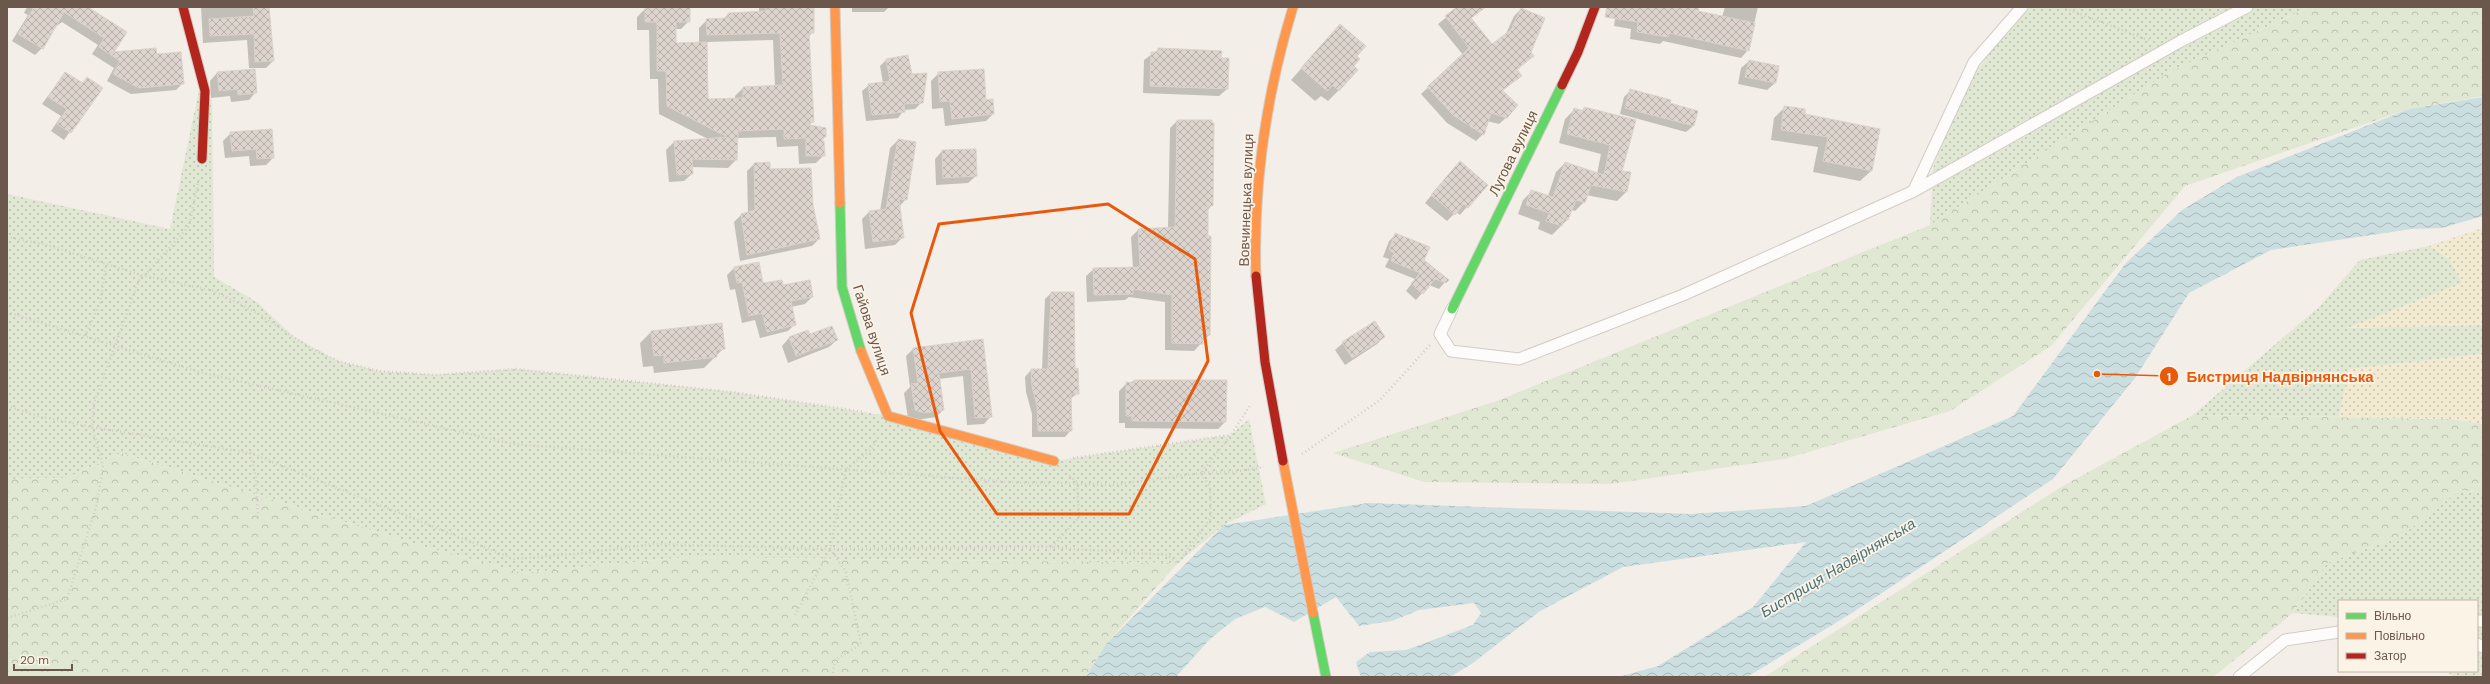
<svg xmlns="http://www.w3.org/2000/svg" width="2490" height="684" viewBox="0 0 2490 684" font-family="'DM Sans',sans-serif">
  <defs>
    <pattern id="grass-dots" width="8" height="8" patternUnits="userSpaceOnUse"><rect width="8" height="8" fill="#e0e8d3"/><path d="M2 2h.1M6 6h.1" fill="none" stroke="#babfad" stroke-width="1.8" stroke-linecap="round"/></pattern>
    <pattern id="forest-crowns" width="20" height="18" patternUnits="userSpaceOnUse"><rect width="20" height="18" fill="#e0e8d3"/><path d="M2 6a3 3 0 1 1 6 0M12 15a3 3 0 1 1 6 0" fill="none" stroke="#babfad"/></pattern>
    <pattern id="sand-dots" width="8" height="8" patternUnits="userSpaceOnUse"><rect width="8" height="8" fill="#f3ead2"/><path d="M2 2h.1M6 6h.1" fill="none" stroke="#c9c0ad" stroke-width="1.8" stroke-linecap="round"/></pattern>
    <pattern id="water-waves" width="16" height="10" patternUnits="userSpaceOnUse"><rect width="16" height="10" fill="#cbdfe1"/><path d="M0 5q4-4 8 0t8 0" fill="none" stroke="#a9b8b9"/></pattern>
    <pattern id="building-cross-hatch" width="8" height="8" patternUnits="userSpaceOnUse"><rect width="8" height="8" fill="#dcd4cd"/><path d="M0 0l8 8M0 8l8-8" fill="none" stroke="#b6afa9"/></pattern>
  </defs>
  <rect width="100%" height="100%" fill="#f3eee7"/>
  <!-- grass -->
  <path fill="url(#grass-dots)" d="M2025 7H2309L2171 71 1930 225 1933 168 1966 85Z
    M199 90 212 100 214 277 257 302 294 337 338 361 379 371 435 375 516 369 732 392 888 416 1054 461 1231 435 1249 419 1266 504 1224 525 1178 563 688 557 523 573 429 548 121 453 66 478 7 479V194L170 229Z
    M2429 246 2447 253 2462 283 2348 328 2483 325V354L2349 369 2339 417 2193 415 2319 307 2360 260Z
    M2460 490 2483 493V677H2456L2444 671H2477V601H2339V617L2293 613 2327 563 2401 536Z"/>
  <!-- forest -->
  <path fill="url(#forest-crowns)" d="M2309 7H2483V96L2409 109 2185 186 2051 346 1950 411 1784 459 1610 484 1424 482 1333 453 1497 401 1930 225 2171 71Z
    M2193 415 2452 419 2483 424V493L2460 490 2401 536 2327 563 2293 613 2213 677H1764L2061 487Z
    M121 453 429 548 523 573 688 557 1178 563 1106 644 1086 677H7V479L66 478Z"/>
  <!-- sand -->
  <path fill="url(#sand-dots)" d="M2483 228V325L2347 328 2462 283 2450 260 2429 246Z
    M2483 354V424L2452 419 2339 417 2349 369Z"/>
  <!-- water -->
  <path fill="url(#water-waves)" d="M2483 97V216L2442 228 2412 229 2271 250 2189 293 2135 378 2053 479 1852 613 1747 677H1618L1658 666 1753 607 1806 542 1623 567 1540 611 1473 663 1450 677H1361L1356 662 1370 652 1406 650 1473 625 1481 613 1474 603 1419 610 1392 621 1359 626 1336 597 1294 622 1265 607 1235 619 1209 640 1176 677H1086L1106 644 1224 525 1368 503 1691 514 1806 506 2013 416 2125 264 2182 210 2237 177 2409 109Z"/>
  <!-- shadow -->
  <path fill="#0003" fill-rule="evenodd" d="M27 7H87L125 32 112 53 156 55 183 83 176 90 131 94 107 81 114 68 92 54 98 45 62 22 54 28 42 48 35 55 12 41 28 15 24 13Z
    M201 7H268L273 61 266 68H249L247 40 203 43Z
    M759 7H813V32L808 37 813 121 808 126 825 137 820 142 824 155 816 163 799 164 798 146 777 147 776 137 737 138 736 160 728 168 691 167 692 174 684 181 669 182 666 150 674 142 708 139 659 114 658 79H650L649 30H637V17L645 9 689 21 681 29H675V44H699V28L707 20H723L728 14 759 13ZM773 40 775 87 743 88 735 96V99L707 100 706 42Z
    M852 7H889L884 12H852Z
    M1459 7H1468L1471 18 1492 46 1505 36 1514 16 1521 9 1530 52 1533 56 1517 70 1521 76 1501 92 1507 117 1499 124 1487 121 1483 134 1476 141 1447 123 1421 94 1463 55 1438 24Z
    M1617 7H1698L1696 11 1722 17 1725 7H1758L1748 50 1741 58 1663 41 1660 44 1630 39 1631 29 1614 26Z
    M1340 25 1356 56 1339 90 1328 101 1321 96 1315 101 1291 80Z
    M1159 49 1220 59 1227 89 1219 96 1143 93 1144 60Z
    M886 60 911 76 922 102 915 109 904 110 898 118 866 121 862 91 869 85 883 83 880 66Z
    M1749 61 1778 67 1775 83 1767 90 1738 84 1741 68Z
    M65 73 82 84 87 79 101 88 64 140 51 131 61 116 42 104Z
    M217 73 256 92 249 100 231 102 230 96 211 98 210 81Z
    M939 73 985 101 993 114 986 121 945 126 943 108 932 109 931 81Z
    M1631 90 1697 112 1693 126 1686 132 1620 114 1624 97Z
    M1785 107 1803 115 1879 130 1871 171 1860 181 1813 172 1818 147 1771 140 1774 118Z
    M1585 108 1635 121 1621 172 1626 192 1617 201 1586 195 1584 202 1575 211 1571 210 1568 219 1552 235 1538 229 1540 222 1518 214 1523 200 1532 191 1548 196 1556 172 1565 163 1597 174 1601 154 1559 143 1565 119 1574 110 1581 111Z
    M1177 121 1212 205 1207 211 1209 335 1194 351 1165 350V302L1129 297 1125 300 1087 302 1086 276 1094 269 1133 268 1131 237 1138 230 1168 228 1170 128Z
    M231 133 273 158 266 165 250 166 249 156 225 158 223 141Z
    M898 140 906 199 899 207 903 237 895 245 865 249 862 219 869 212 880 211 890 148Z
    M942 151 976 176 968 183 936 185 935 159Z
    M754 164 769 170 812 205 819 239 812 246 740 261 734 222 741 215 748 213 747 171Z
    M1453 169 1486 185 1460 215 1456 212 1447 221 1425 203Z
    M1395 235 1447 280 1439 289 1429 285 1416 300 1406 291 1415 279 1385 267 1389 259 1383 257 1389 241Z
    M734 268 763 284 783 287 812 297 805 304 791 307 795 324 788 331 760 338 755 320 742 323 735 289 730 290 727 275Z
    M1051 293 1074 370 1078 393 1070 399 1071 430 1065 437H1032V414L1026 392 1025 377 1031 370H1042L1045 299Z
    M808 331 809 335 837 340 829 347 788 363 782 346 789 338Z
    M651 332 724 348 704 368 654 373 653 366 643 367 640 343Z
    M1384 337 1377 344 1345 365 1335 350 1343 343Z
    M982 340 991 416 984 424 967 425 963 376 939 379 943 410 936 417 916 420 908 418 904 393 910 387 906 356 913 349Z
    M1134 381 1225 422 1218 429 1125 428V423H1119V391L1127 383Z"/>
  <!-- building -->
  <path fill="url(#building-cross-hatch)" stroke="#dbd2ca" d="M34 7H88L127 32 114 52 156 48 157 54 181 52 184 84 139 88 113 74 120 61 99 47 104 38 64 12 43 49 18 34Z
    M253 7H269L274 61 255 62 254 34 210 36 209 19 254 16Z
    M690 7V22H676V43L707 42 708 99 743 98V87L783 85 780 33 707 35 706 19 728 18V13L766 11V7H814V33H809L814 122 805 124 826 128V137H822V141H824L825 156H806V138L784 139V129L738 131 737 160 692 159 693 174 677 175 674 141 727 137 667 106 666 71H657V22H645V8Z
    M1457 7H1486L1471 18 1492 44 1511 30 1521 8 1545 18 1531 52 1534 56 1517 69 1522 76 1502 90 1518 105 1507 118 1491 113 1484 135 1454 116 1427 87 1469 48 1445 16Z
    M1607 7H1699L1698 11 1755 23 1749 51 1669 33 1668 37 1637 32 1638 22 1605 17Z
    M1340 24 1366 46 1357 56 1360 59 1354 66 1358 70 1339 91 1333 85 1327 91 1301 68Z
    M1158 48 1222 51 1221 58H1229L1228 89 1150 86 1151 52H1158Z
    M908 55 912 74 927 73 923 103 904 104 905 112 872 115 868 84 890 81 886 59Z
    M1749 60 1779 66 1776 83 1745 77Z
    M255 69 257 93 238 95 237 89 219 91 217 72Z
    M984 69 986 100 993 99 994 114 952 119 950 101 940 102 938 72Z
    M65 72 83 83 87 77 103 88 71 133 57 124 67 109 48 97Z
    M1630 89 1671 100 1670 103 1698 111 1694 126 1625 108Z
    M1784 106 1805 109V114L1880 129 1872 171 1823 161 1828 137 1781 130Z
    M1584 107 1636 120 1622 171 1631 172 1627 192 1591 185 1585 203 1576 200 1568 220 1564 218 1562 226 1546 221 1549 213 1526 205 1531 190 1553 197 1565 162 1604 175 1610 145 1567 134 1574 108 1584 111Z
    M1177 120H1212V123H1214L1213 206H1208V236H1211L1210 335H1203V344L1172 343V295L1133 289V294L1094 295 1093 268 1140 267 1138 229 1175 227Z
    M272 129 274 158 257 159 256 149 232 151 230 132Z
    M898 139 916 142 907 200 899 199 904 238 873 242 869 211 886 209Z
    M976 149 977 176 943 178 942 150Z
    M1460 161 1488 185 1468 208 1464 204 1455 215 1431 195Z
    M770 162V169L811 168 813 205 820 239 747 255 741 214 755 210 754 163Z
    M1395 233 1430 247 1424 260 1449 280 1446 283 1435 279 1423 294 1411 284 1420 273 1391 261 1394 253 1389 250Z
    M759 262 763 283 782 280 783 285 810 280 813 297 791 301 796 325 767 332 762 313 749 316 742 282 737 283 734 267Z
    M1051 292H1074L1075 369 1078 368 1079 394H1071L1072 431H1038L1037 407 1032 386 1031 369H1048Z
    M1375 321 1385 337 1352 358 1342 342Z
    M722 323 725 349 716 350 717 357 664 363V355L654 356 651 331Z
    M832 326 838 340 796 356 789 337 808 330 810 334Z
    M983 339 992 417 975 418 971 369 939 373 944 410 924 413 915 410 911 384 918 383 913 348Z
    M1134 380H1227L1226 422 1132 421V416H1126V382L1134 383Z"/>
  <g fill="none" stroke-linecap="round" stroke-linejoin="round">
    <!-- lane casing -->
    <g stroke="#d2cbc6" stroke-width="13">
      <path id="lane" d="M1914 190 1974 62 2022 7
        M1452 309 1440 334 1451 351 1519 359 1683 295 1914 191 2181 41 2247 7
        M2477 621H2483
        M2477 644 2483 647
        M2239 677 2285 640 2339 632"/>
    </g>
    <!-- fast casing -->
    <g stroke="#d2cbc4" stroke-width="11">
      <path id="fast" d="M840 203 842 287 861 351
        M1452 309 1562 85
        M1313 613 1326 677"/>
    </g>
    <!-- slow casing -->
    <g stroke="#d2cbc4" stroke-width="11">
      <path id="slow" d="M835 7 840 203
        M1256 276C1253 184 1266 95 1293 7
        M861 351 888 416 1054 461
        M1283 461 1313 613"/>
    </g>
    <!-- jam casing -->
    <g stroke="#d2cbc4" stroke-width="11">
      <path id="jam" d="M183 7 205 91 202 159
        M1562 85 1578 52 1595 7
        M1256 276 1265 362 1283 461"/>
    </g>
    <!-- path -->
    <path stroke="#d2ccc7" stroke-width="2.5" stroke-dasharray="1 3" stroke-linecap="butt" d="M2062 7 2151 41
      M7 237 47 245 141 275 214 291 259 314 312 349 338 361 379 371 435 375 516 369 732 392 865 412
      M145 275 189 226 199 178
      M7 312 199 372 513 444 1022 483H1050
      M85 336 100 303 106 266
      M7 406 42 417 92 427 250 453 514 559 585 553 653 544 830 549 846 469 871 450 879 435
      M250 453 256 478 258 518
      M1302 454 1380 400 1430 345
      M1073 458 1230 435
      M1057 483 1114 485 1201 473 1233 472 1264 467
      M1052 547 1079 517 1077 482 1069 475
      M830 549 1046 547 1167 555 1178 563 1211 518 1210 487 1201 473 1231 435 1251 404
      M830 549 846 572 861 644 835 660 832 677
      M795 615 830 549
      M7 618 67 599 97 504 103 466 92 427 94 403 141 275"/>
    <!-- lane -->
    <use href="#lane" stroke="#fdfcfb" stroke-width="11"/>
    <!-- fast -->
    <use href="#fast" stroke="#63d668" stroke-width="9"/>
    <!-- slow -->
    <use href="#slow" stroke="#ff974d" stroke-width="9"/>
    <!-- jam -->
    <use href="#jam" stroke="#b3261e" stroke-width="9"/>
  </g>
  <!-- marked area -->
  <path fill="none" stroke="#e8590c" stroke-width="3" stroke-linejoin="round" d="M1108 204 1195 259 1208 361 1129 514H997L940 431 911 313 939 224Z"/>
  <g text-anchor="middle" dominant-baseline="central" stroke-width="3.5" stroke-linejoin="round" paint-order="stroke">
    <!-- street labels -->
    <g font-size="14" fill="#6c574c" stroke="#fcf3e7">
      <text transform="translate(1513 153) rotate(-64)">Лугова вулиця</text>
      <text transform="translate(1246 200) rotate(-88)">Вовчинецька вулиця</text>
      <text transform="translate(872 330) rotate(72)">Гайова вулиця</text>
    </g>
    <!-- water labels -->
    <g font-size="15" font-style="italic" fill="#4a747c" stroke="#fcf3e7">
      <text transform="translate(1838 568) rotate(-31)">Бистриця Надвірнянська</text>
    </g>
  </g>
  <!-- callouts -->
  <path fill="none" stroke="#e8590c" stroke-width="1.5" d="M2097 374L2169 376"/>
  <g fill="#e8590c" stroke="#fcf3e7" stroke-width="1.5">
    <circle cx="2097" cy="374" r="4"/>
    <circle cx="2169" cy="376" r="10"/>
  </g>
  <g font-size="12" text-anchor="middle" font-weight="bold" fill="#fff">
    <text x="2169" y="381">1</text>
  </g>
  <g font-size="15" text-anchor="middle" font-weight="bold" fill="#e8590c" stroke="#fcf3e7" stroke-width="3.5" stroke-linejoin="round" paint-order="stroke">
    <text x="2280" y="382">Бистриця Надвірнянська</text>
  </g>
  <!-- border -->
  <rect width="2490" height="684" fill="none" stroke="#6c574c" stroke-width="16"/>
  <!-- legend -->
  <rect x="2338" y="600" width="140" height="72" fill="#fcf3e7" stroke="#c2b5a9"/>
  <rect x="2346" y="613" width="20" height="6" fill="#63d668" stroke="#c2b5a9"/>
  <text x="2374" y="620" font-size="12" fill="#6c574c">Вільно</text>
  <rect x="2346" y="633" width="20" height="6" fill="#ff974d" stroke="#c2b5a9"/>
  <text x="2374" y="640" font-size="12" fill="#6c574c">Повільно</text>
  <rect x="2346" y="653" width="20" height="6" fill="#b3261e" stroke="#c2b5a9"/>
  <text x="2374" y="660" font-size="12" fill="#6c574c">Затор</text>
  <!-- scale -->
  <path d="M14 664v6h58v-6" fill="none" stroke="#6c574c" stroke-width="2"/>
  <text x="20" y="664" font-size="12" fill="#6c574c" stroke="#fcf3e7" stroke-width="3" paint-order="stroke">20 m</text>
</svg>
